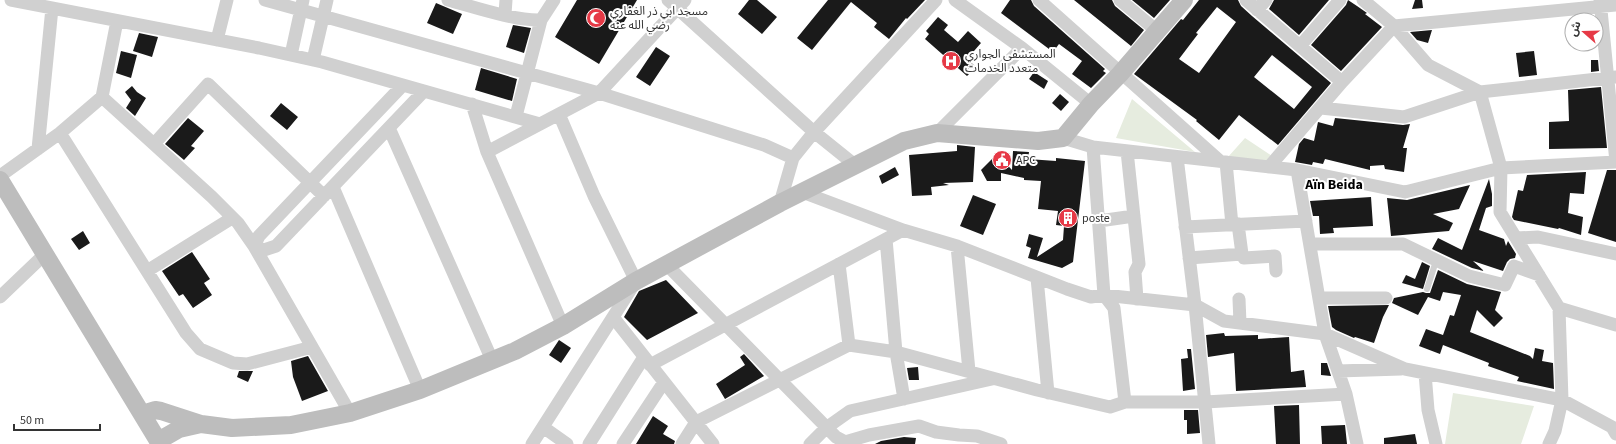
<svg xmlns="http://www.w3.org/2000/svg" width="1616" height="444" viewBox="0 0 1616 444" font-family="'Source Sans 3','Noto Sans Arabic',sans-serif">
  <rect width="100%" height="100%" fill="#fff"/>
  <!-- green -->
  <path fill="#e6ecdf" d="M1132 99 1195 152 1116 138Z
    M1245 138 1272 156 1268 163 1228 157Z
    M1453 393 1534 406 1521 444H1445Z"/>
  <!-- building -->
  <path fill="#1a1a1a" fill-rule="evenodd" d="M577 0H637L599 64 555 37Z
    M749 0H757L777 17 762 34 738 14Z
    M828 0H925L907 19 906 18 889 39 874 27 877 23 851 2 812 50 797 38Z
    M1010 0H1031L1034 6 1105 69 1103 71 1106 73 1091 88 1072 74 1082 61 1059 44 1053 52 1001 13Z
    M1074 0H1112L1115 6 1144 30 1131 46Z
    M1132 0H1170L1154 18Z
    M1199 0H1238L1241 6 1252 16 1331 83 1278 145 1239 115 1219 140 1196 121 1197 120 1134 74 1181 19 1183 20ZM1217 7 1236 22 1199 73 1179 59 1198 34 1196 33ZM1272 55 1312 87 1294 109 1254 77Z
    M1274 0H1329L1299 35 1269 9Z
    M1348 0 1357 6 1367 13 1365 14 1382 27 1341 71 1311 45 1346 5Z
    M1415 0H1422L1423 8 1412 9Z
    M436 3 462 14 453 34 427 23Z
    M938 17 948 25 944 30 958 42 968 31 981 43 967 59 976 67 967 76 925 39 929 34 926 31Z
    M513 25 531 28 524 53 506 47Z
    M1432 30 1428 43 1417 40 1410 32Z
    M139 33 158 37 152 57 133 51Z
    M656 47 670 56 650 86 636 77Z
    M121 51 137 55 131 78 116 73Z
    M1534 51 1537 75 1519 77 1516 53Z
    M1591 60H1598L1599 71 1591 72Z
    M481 68 517 79 512 101 475 90Z
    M1034 72 1048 81 1044 89 1029 79Z
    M132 86 137 92 146 98 135 116 126 108 131 100 125 92Z
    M1601 87 1607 148 1549 149V122L1569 121 1568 90Z
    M1060 94 1069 102 1061 111 1052 103Z
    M281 103 298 117 287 130 270 116Z
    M188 118 204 131 191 146 195 148 184 160 165 144Z
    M1335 118 1403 125 1410 124 1403 148H1407L1404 172 1385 169 1384 165 1370 166V170L1325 159 1323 164 1313 162 1312 165 1295 162 1299 144 1304 138 1314 141 1318 122 1333 126Z
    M957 145 975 147 973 182 943 183 949 185 931 187 932 195 912 196 909 155 957 151Z
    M1013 151 1029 152 1028 159 1056 161V158L1085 161 1073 262 1062 268 1028 258 1031 248 1026 246 1029 234 1043 238 1037 257 1063 240 1064 226 1056 225 1058 211 1038 209 1041 181 1024 180V178L1001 173V181H987L981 170 997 154 1012 170Z
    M895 167 899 175 882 184 879 176Z
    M1607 170H1616V242L1588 233Z
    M1586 172 1584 194 1570 193 1568 213 1583 217 1581 235 1559 228 1558 229 1514 220 1512 217 1518 190 1523 191 1527 175Z
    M1489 179 1492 194V206L1486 208 1479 230 1504 239 1506 246 1508 241 1516 254 1515 258 1510 259 1507 262 1503 271 1473 261 1484 271 1472 268 1432 249 1438 238 1462 250Z
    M1470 185 1459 209 1433 214 1453 223 1449 231 1391 236 1387 198 1407 200Z
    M973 195 996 204 983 235 960 226Z
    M1371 197 1373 226 1333 228 1334 233 1320 234 1319 216H1313L1310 201Z
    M83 231 90 243 79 250 71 239Z
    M192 252 210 279 204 283 212 295 193 308 183 294 179 296 162 271Z
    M1422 262 1430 266 1423 289 1402 283 1406 275 1415 279Z
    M1438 270 1467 284 1501 292 1495 310 1503 318 1494 327 1477 310 1470 332 1530 356 1533 359 1535 348 1544 350 1542 361 1553 363 1554 389 1517 381 1519 377 1488 366 1489 363 1443 345 1440 354 1419 346 1426 329 1443 335 1450 315 1454 316 1461 295 1443 292 1440 301 1428 297 1418 315 1392 303 1394 298 1423 292 1426 293H1430Z
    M666 280 698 313 647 340 624 317 639 291Z
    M1389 305 1383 317 1374 343 1355 337 1354 338 1336 330 1332 327 1328 306Z
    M1224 333 1225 336 1258 335V339L1289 337 1291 372 1304 370 1306 387 1236 391 1234 353 1208 357 1206 335Z
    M559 340 571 348 561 363 549 355Z
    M1187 349H1191L1195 389 1183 391 1181 359 1188 358Z
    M744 354 764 376 725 399 716 384 745 365 740 357Z
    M308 356 328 391 302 401 293 377 291 361Z
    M1321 363H1327L1331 376 1321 375Z
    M918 367 919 380H909L907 368Z
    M239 371H253L248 382 237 377Z
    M1299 405 1300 444H1276L1274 406Z
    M1184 410H1198L1200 433 1187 434V420H1184Z
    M653 416 668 426 663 434 675 441 674 444H636Z
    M1345 425 1347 444H1322L1321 426Z
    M1415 434 1417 444H1384V438Z
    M904 437 916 438 915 444H875L881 441Z"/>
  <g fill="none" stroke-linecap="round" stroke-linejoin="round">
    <!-- lane -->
    <path stroke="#d0d0d0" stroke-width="6" d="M1427 289 1436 261"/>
    <!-- street -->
    <path stroke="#d0d0d0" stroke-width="13" d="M11 0 259 48 322 62 540 124
      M265 0 599 93 764 145 793 158
      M448 0C474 7 515 21 541 20
      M668 0 814 132 855 165
      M955 0 1022 48 1091 104
      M1039 0 1220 161
      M1120 0 1157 31
      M1246 0 1342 82
      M1363 0 1394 26 1428 65 1480 92 1501 168 1500 212 1559 308 1562 400 1555 431 1549 444
      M1600 0 1616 162
      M1257 10 1266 0
      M505 14 506 0
      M217 40 227 0
      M1300 46 1340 0
      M291 55 303 0
      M313 60 327 0
      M403 85 259 236 254 246 264 250 276 246 424 91
      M102 97 212 197 238 223 254 246 350 413
      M472 104 487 152 563 326
      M1321 108 1404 117 1480 92 1616 77
      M516 116 541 20 554 0
      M389 128 492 360
      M60 133 186 333 200 349 233 363 247 364 312 347
      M937 133 1022 48
      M1063 138 1093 147 1297 170 1405 192 1501 168 1616 162
      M154 144 208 84 324 196
      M1093 147 1104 295 1114 308 1125 402
      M38 149 52 8
      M1127 151 1139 264 1135 272 1137 299
      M487 152 599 93 685 0
      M1177 157 1195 305 1209 444
      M1226 162 1232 225
      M1269 167 1342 82 1394 26 1616 5
      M1297 170 1325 334 1346 394 1357 444
      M0 176 60 133 102 97 117 21
      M333 187 420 390
      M802 192 903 230 957 246 1067 289 1091 297 1104 295 1195 305 1224 321 1325 334 1405 369 1562 400 1612 427 1616 434
      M780 203 793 158 814 132 936 0
      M1099 221 1134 216
      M1238 224 1242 254
      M1185 227 1306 221
      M1516 238 1538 237 1616 254
      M886 239 896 352 904 399
      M1310 244H1403L1469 276 1505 285 1514 266 1539 275
      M957 246 969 371
      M1189 258 1242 254 1244 258 1275 256 1276 271
      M666 264 836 437 849 444
      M839 264 849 345
      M147 271 232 218
      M1037 278 1048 393
      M0 297 45 254
      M1319 298H1386
      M1239 299 1240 323
      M1559 308 1616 325
      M613 317 713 444
      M650 365 903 230
      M1338 371 1401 369
      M1425 373 1428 410 1436 444
      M543 427 567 444
      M845 442 869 435 919 426 936 432 959 435 977 436 1001 444
      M532 444 636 281 594 196 559 114
      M589 444 644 357
      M623 444 664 382
      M682 444 696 422 849 345 896 352 1037 390 1110 407 1125 402H1205L1346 394
      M810 444 826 428 850 411 992 379"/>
    <!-- secondary -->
    <path stroke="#bdbdbd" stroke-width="18" d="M0 180 160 444
      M142 414 155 410 161 411 201 424 232 428 291 425 350 413 420 390 515 351 563 326 636 281 780 203 904 141 937 133 1038 141 1063 138 1091 104 1120 74 1184 0
      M158 441 179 429 201 424"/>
  </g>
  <!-- icons -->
  <defs>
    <g id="mosque-disc" transform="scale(1)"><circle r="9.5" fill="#e63946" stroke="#fff"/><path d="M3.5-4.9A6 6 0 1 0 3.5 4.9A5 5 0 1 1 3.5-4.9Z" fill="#fff"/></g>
    <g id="hospital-disc" transform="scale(1)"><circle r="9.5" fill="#e63946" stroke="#fff"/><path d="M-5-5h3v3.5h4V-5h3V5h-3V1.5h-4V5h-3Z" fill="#fff"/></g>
    <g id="civic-disc" transform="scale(1)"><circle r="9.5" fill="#e63946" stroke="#fff"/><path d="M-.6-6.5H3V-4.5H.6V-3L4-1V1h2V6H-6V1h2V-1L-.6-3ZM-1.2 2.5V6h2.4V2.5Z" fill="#fff"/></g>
    <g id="building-disc" transform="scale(1)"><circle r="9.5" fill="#e63946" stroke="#fff"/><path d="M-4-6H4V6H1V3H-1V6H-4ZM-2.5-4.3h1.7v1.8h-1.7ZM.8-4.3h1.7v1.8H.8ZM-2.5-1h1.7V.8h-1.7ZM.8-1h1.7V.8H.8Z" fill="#fff"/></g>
  </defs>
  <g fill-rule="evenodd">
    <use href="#mosque-disc" x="596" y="18"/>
    <use href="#hospital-disc" x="951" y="61"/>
    <use href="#civic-disc" x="1002" y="160"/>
    <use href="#building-disc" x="1068" y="218"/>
  </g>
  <g text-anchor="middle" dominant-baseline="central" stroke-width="4" stroke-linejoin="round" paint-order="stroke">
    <!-- poi labels -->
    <g font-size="12" fill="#333" stroke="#fff" text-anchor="start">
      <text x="610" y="11">مسجد ابي ذر الغفاري<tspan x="610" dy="14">رضي الله عنه</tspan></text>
      <text x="965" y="54">المستشفى الجواري<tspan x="965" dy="14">متعدد الخدمات</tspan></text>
      <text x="1016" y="160">APC</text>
      <text x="1082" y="218">poste</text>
    </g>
    <!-- quarter labels -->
    <g font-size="14" font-weight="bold" fill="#000" stroke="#fff">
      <text x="1334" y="185">Aïn Beida</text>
    </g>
  </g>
  <!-- north arrow -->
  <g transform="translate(1584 32) rotate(290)"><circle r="19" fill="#ffffff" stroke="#adadad"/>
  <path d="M0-3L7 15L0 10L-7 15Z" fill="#e63946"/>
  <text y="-6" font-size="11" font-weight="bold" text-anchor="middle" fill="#333333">ش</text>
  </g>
  <!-- scale -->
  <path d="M14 424v6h86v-6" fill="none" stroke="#333333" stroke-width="2"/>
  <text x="20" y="424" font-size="12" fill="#333333" stroke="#ffffff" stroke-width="3" paint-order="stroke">50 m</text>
</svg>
